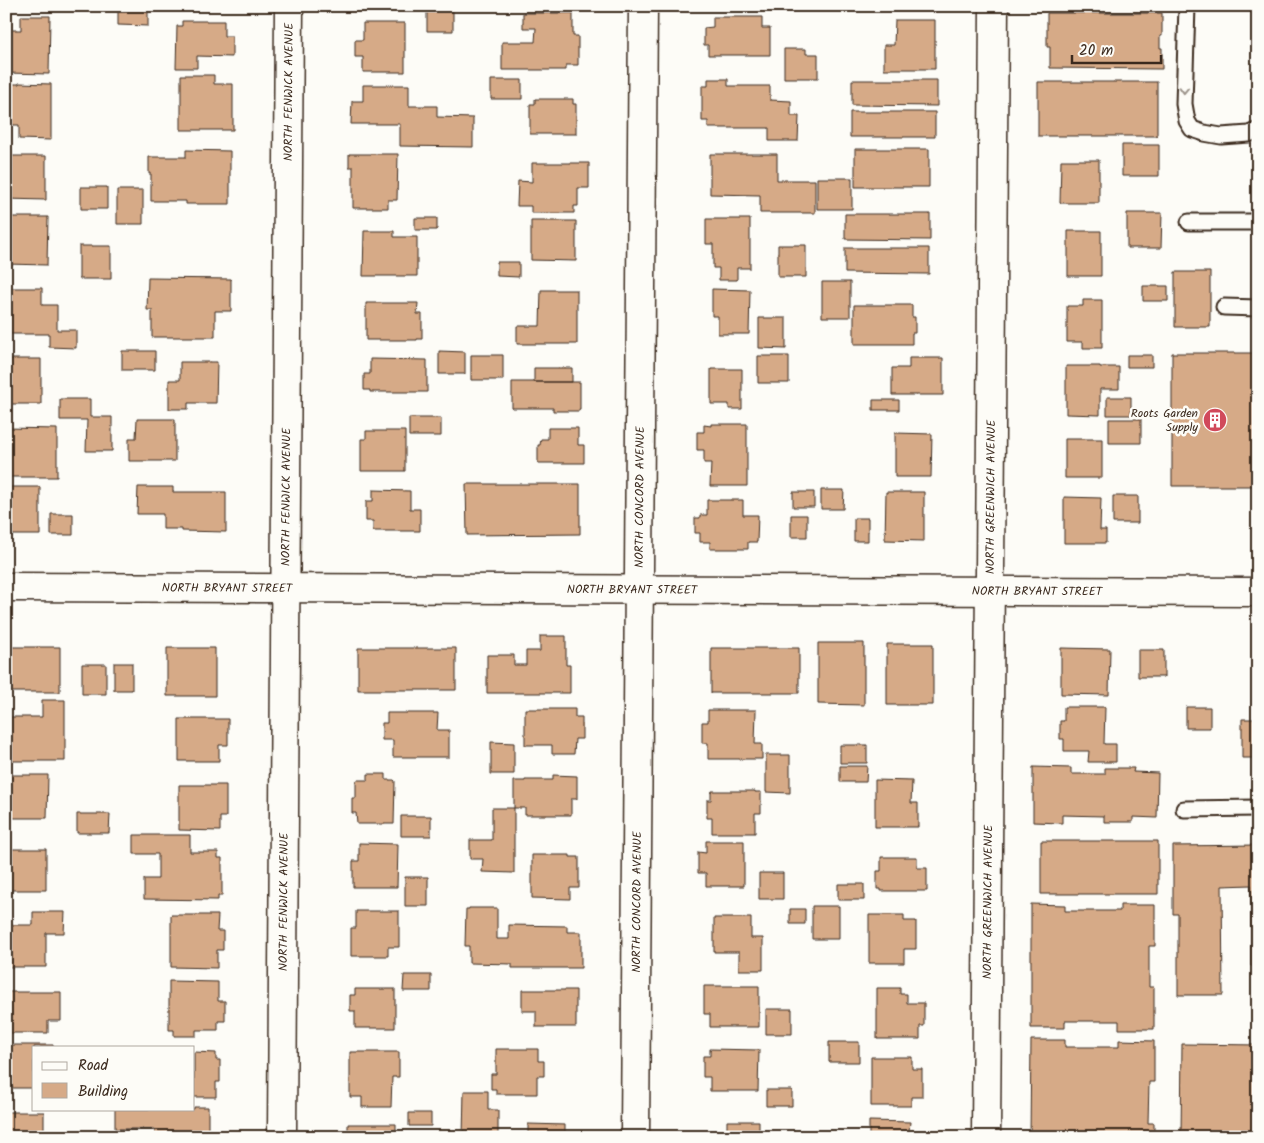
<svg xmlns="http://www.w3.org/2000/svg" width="1264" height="1143" viewBox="0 0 1264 1143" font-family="Kalam,sans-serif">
  <rect width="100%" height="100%" fill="#fdfcf7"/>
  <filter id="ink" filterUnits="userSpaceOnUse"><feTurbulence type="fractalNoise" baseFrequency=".02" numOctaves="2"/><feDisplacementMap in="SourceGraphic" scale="10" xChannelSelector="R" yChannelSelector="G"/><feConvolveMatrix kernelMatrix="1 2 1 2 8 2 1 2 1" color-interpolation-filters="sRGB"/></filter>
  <g filter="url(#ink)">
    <!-- building -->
    <path fill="#d6aa87" stroke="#3b2a1e" d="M118 6H148V26L118 25Z
      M427 11H453V31H427Z
      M523 13H573V36H578V65H566V70H502V42H535L536 28H523Z
      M1047 13H1162V36H1160V48H1162V69L1050 68V47H1047Z
      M21 16H50L49 74 6 73V45H8V30H21Z
      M713 17H762V28H770V55H708V45H704V28L713 27Z
      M895 20H935V69H884V45H894Z
      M182 21H224V36H232V57L197 56V68H176L177 26H182Z
      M363 23H405V72H363V57H355V40H363Z
      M784 49H806V54H818V78H784Z
      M181 75H214V84H233V130H181Z
      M708 79H728V86H770V100L791 101V116H799L798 141H769V128H708V121H702V86H708Z
      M491 80H522V99H491Z
      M852 80H937V106L852 105Z
      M1038 82H1157V136H1038Z
      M19 83 51 84V140L19 139V125H6V84H19Z
      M363 85H409V106H437V117L473 118V147L400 146V124H351L352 101H363Z
      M535 99H573V104H576V134H530V104H535Z
      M850 112H935V137H850Z
      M1122 145H1159V176H1122Z
      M855 149H929V187H855Z
      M186 150 230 151V204H186V201H151V174H149V157H186Z
      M349 154H398L397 200H388V208H353V167H349Z
      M710 154H777V180H815V213H760V195L710 194Z
      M7 156H46V200L6 199Z
      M1061 160H1099V203H1060Z
      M532 163H589V188H578V206H574V213H531V206H517L518 181 532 182Z
      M817 178H852V209H817Z
      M81 187H107V209H81Z
      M117 190H143V224H117Z
      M1127 213H1162L1161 248H1127Z
      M845 214H930V240L845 239Z
      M6 217H48L47 265 6 264Z
      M415 218H437V230H415Z
      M706 219H750V268H737V280H719V268H713V244H706Z
      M531 221H576V261L531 260Z
      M364 231H394V237H417V276H363Z
      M1068 231H1101V276H1068Z
      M778 245H806V277H778Z
      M79 246H111V279H79Z
      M845 248H929V274L845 273Z
      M497 262H519V277L497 276Z
      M1175 272H1210V327H1175Z
      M148 278 231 279V311H215V337H152V310H147Z
      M822 282H850V317H822Z
      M1143 286H1168V301H1143Z
      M8 288H42V305H57V330H76V348L49 347V334H8V322H6V299H8Z
      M712 289 750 290 749 334H718V316H712Z
      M541 290H577V344H517V326H540Z
      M1083 300H1102V348H1083V342H1067V306H1083Z
      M366 303H418L417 314H422V339H417V340H366Z
      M854 305H912V317H915V333H912V344H854Z
      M759 318H786V349L759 348Z
      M122 351H155V370H122Z
      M439 351 465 352V374H439Z
      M1172 353H1258V486H1172Z
      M471 355H503V380H471Z
      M1127 355H1152V367H1127Z
      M758 356H789V383H758Z
      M909 358H943V395H892V368H909Z
      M6 359H41V404H6Z
      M370 359 427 360V392H370V390H364V374H370Z
      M180 362H217L216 403H188V409H169V380H180Z
      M1066 366H1100V367H1119V389H1100V415L1066 414Z
      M534 368H572V382H534Z
      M711 369H742V409H729V404H711Z
      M512 382H580V409H579V411H553V408H512Z
      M1107 397H1131V415H1107Z
      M60 399H90V417H112V451H86L87 420H60Z
      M873 400H899V410H873Z
      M409 418H441V436H409Z
      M137 419H175V461H129V438H136Z
      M1109 419H1141V443H1109Z
      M711 424H747V486H710L711 463H704V450H697V432H704V425L711 426Z
      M6 428 57 429V477H6Z
      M548 428H578V445H584V463H538V445H540L541 439H548Z
      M366 431H405V471H361V439H366Z
      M895 433 932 434 931 477H895Z
      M1065 439H1102V478H1065Z
      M466 484H580V534L467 535Z
      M6 487H40V535H6Z
      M138 487H173V492H226V532L182 531V529H163V514H137Z
      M373 490 410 491V509H420V531H373V521H366V501H373Z
      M821 490H844L843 509H821Z
      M793 492H814V507H793Z
      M886 492H924V541L885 540Z
      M1113 496H1138V523H1113Z
      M1064 497 1101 498 1100 530H1106V543H1064Z
      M707 500H743V515H758L757 542H748V549H710V542H700V533H695V518H700V515H707Z
      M51 514H73V535H51Z
      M791 515H807V537H791Z
      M854 518H868V541H854Z
      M540 636H566V665H570V693H487V655H514V665H526V651H540Z
      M818 643H864V705L818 704Z
      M887 644H933V705H887Z
      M7 647H60V692H7Z
      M167 648H215V696H167Z
      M358 648H456V690H358Z
      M711 648H799V693H711Z
      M1061 648 1110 649 1109 695 1061 694Z
      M1138 650H1164V677H1138Z
      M114 663H132V690H114Z
      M82 664H106V694H82Z
      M42 700H65V761H6V729H8V717H42Z
      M1064 707H1105L1104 744H1116V762H1088L1089 751H1064V739H1060V721H1064Z
      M1186 707H1210V728H1186Z
      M525 709H575V717H582V739H575L574 754H552V745H525Z
      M708 710H756L755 744H762V759H708V743H702V722H708Z
      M387 713H438L437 730H449V757H393V740H382V723H387Z
      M179 719H228V745H219V761H179Z
      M1242 719H1258V758H1242Z
      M491 742 514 743V774H491Z
      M840 745H867V763H840Z
      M766 755H790V793L766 792Z
      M840 766H867L866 782H840Z
      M1033 767 1071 768V774H1105V768H1134L1133 772 1158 773 1157 818 1133 817V822H1104V816L1062 815V823L1033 822Z
      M368 774H386V780H394L395 781 394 824H357L356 813H352V798H356V781H357V780H368Z
      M11 775H48L47 818H6V779H11Z
      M553 775 577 776V799H571V815H525V808H514V781H525V780H553Z
      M875 780 912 781 911 803H918V827H875Z
      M179 785H226V817H220V831L179 830Z
      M712 791H755V792H761V813H755V833H712V818H707V800H711V792H712Z
      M492 808H514V873L482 872 483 859H470V840H492Z
      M77 814H110L109 833H77Z
      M401 816H431V836H401Z
      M134 835H190V852H218V858H222V896H218V900L144 899V879H158V854H134Z
      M706 841H744V886H706V873H698V852L706 853Z
      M1041 841H1158V894H1041Z
      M359 843 398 844 397 887H353V861H359Z
      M1258 845V966H1251V885L1222 886 1223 995H1178V914H1173V846Z
      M8 849H46V890H8Z
      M532 855H570V857H579V888H570V899L532 898Z
      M881 857H917V868H927V891H881V889H877V871H881Z
      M759 873H783V899H759Z
      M405 877H428V906H405Z
      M838 884H864V900H838Z
      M1031 904 1065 905V911H1120V905H1155V946H1149V987H1154V1029H1119V1021H1065V1028H1031Z
      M812 906H839V939H812Z
      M469 908H497V939H509V925L567 926V932H581V968H512V964L469 963V946H465L466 909H469Z
      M790 909H805V924H790Z
      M356 911H399V947H388V956H351V928H356Z
      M33 912H65L64 933H46V967H6V925H33Z
      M171 915H218L217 931H223V950H217V968L171 967Z
      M869 915H904V921H916V949H904V963H869Z
      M714 918H751V938H763V970H739V952H714Z
      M404 975H431V991H403Z
      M169 981 218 982V1001H225V1021H218V1030H196V1036H174V1030H169Z
      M704 986H759V1027H710V1014H704Z
      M877 988H900V994H907V1003H924V1026H920V1039H877Z
      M355 989H395V1028H355V1011H350V995H355Z
      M522 990H576V1027H536V1011H522Z
      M6 992H61V1021H48V1033H6Z
      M766 1009H792V1034H766Z
      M1031 1040H1065V1047H1119V1040L1154 1041V1082H1149L1148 1123H1154V1137H1030Z
      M829 1042H859V1062H829Z
      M1182 1044 1258 1045V1137H1181Z
      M6 1045H53V1047H34V1088H6Z
      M496 1049H538V1061H544V1076H537V1094H496V1089H491V1074H496Z
      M710 1049 759 1050 758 1091H710V1077H703V1056H710Z
      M194 1052 216 1053V1060H220V1082H216V1097H194Z
      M350 1052H399V1077H392L391 1107H362V1097H350Z
      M871 1057H912V1069H922V1097H911V1106H871Z
      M766 1090H792V1106H766Z
      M464 1091H488V1110H498V1137H463Z
      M194 1107H208V1137H155V1129H115V1109H194Z
      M6 1112H44V1137H6Z
      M409 1113H431V1126H409Z
      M727 1121H759V1137H727Z
      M869 1121 910 1122 909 1131H924V1137H869Z
      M348 1124H396V1137H348Z
      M528 1124 565 1125V1137H528Z"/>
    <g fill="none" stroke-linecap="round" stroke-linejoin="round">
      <!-- service casing -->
      <g stroke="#3b2a1e" stroke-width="19">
        <path id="service" d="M1187 6 1184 104 1187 121 1192 129 1204 133 1221 136 1249 134 1258 130
          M1189 222H1258
          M1224 307 1258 308
          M1184 809 1258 808"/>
      </g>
      <!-- minor casing -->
      <g stroke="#3b2a1e" stroke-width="31">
        <g id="minor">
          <path id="s1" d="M6 587 1258 592"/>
          <path id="s2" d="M282 1137 289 6"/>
          <path id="s3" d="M635 1137 643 6"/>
          <path id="s4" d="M986 1137 994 6"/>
        </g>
      </g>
      <!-- service -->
      <use href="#service" stroke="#fdfcf7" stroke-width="15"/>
      <!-- minor -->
      <use href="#minor" stroke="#fdfcf7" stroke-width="28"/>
    </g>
    <!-- one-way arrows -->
    <defs><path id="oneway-chevron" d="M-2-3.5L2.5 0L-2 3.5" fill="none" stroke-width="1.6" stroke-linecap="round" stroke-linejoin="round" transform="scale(1.25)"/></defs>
    <use stroke="#9c938a" href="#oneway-chevron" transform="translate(1184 90) rotate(92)"/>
  </g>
  <!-- icons -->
  <defs>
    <g id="building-disc" transform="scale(1.25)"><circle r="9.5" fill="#d1495b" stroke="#fdfcf7"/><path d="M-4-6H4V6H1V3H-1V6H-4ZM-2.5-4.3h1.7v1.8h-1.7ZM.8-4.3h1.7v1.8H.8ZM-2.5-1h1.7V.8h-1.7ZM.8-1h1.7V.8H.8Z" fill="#fff"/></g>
  </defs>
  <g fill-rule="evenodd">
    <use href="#building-disc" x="1215" y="420"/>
  </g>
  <g text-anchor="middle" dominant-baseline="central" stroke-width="5" stroke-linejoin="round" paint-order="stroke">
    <!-- street labels -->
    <g font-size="12" fill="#3b2a1e" stroke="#fdfcf7">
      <text stroke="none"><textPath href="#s2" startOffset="1045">NORTH FENWICK AVENUE</textPath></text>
      <text stroke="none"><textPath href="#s2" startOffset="640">NORTH FENWICK AVENUE</textPath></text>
      <text stroke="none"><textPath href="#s3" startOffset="640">NORTH CONCORD AVENUE</textPath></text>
      <text stroke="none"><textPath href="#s4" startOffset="640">NORTH GREENWICH AVENUE</textPath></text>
      <text stroke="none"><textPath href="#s1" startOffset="221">NORTH BRYANT STREET</textPath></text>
      <text stroke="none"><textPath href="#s1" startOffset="626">NORTH BRYANT STREET</textPath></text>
      <text stroke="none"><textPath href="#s1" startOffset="1031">NORTH BRYANT STREET</textPath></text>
      <text stroke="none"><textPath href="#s2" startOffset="235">NORTH FENWICK AVENUE</textPath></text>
      <text stroke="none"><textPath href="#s3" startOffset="235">NORTH CONCORD AVENUE</textPath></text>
      <text stroke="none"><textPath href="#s4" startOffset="235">NORTH GREENWICH AVENUE</textPath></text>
    </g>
    <!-- poi labels -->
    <g font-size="12" fill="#3b2a1e" stroke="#fdfcf7" text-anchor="end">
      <text x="1198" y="413">Roots Garden<tspan x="1198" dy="14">Supply</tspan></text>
    </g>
  </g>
  <!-- margin -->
  <rect width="1264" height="1143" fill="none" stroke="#fdfcf7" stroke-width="25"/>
  <rect x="12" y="12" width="1239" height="1118" fill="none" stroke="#3b2a1e" stroke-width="2" filter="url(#ink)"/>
  <!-- legend -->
  <rect x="32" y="1046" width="162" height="65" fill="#fdfcf7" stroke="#afa8a0"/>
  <rect x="42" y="1062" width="25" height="8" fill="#fdfcf7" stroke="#afa8a0"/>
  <text x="78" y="1070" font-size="15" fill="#3b2a1e">Road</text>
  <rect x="42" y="1083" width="25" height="15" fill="#d6aa87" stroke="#afa8a0"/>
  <text x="78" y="1096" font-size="15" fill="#3b2a1e">Building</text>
  <!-- scale -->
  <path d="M1072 55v8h89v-8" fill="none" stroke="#3b2a1e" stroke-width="2.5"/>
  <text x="1079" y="55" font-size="15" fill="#3b2a1e" stroke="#fdfcf7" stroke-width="4" paint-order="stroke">20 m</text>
</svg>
